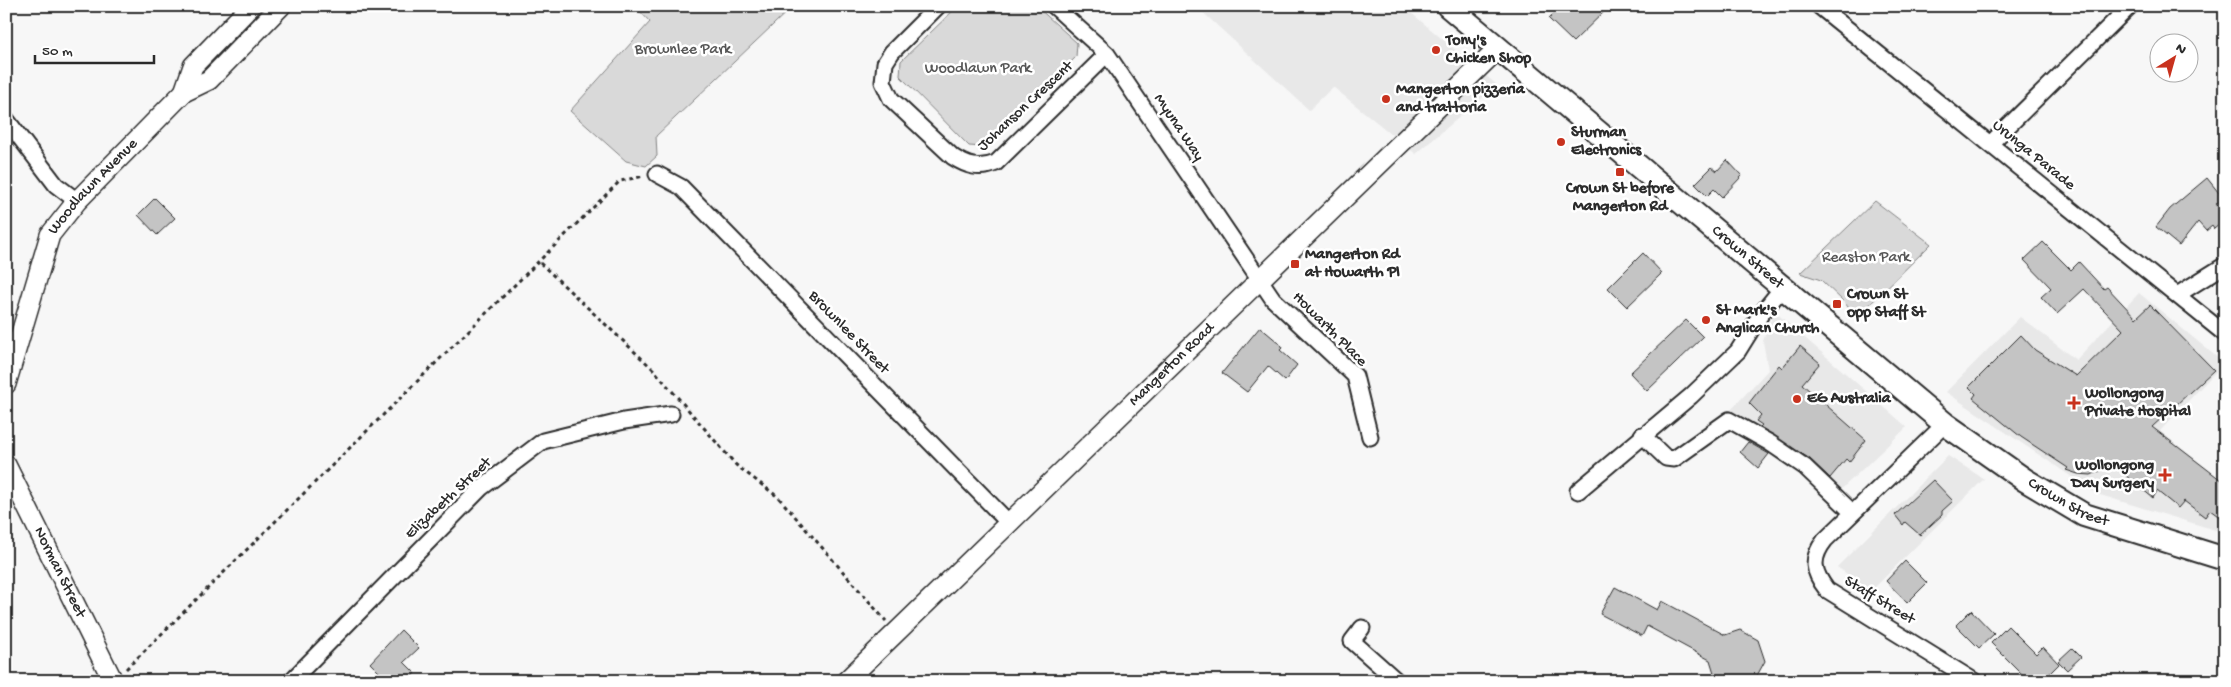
<svg xmlns="http://www.w3.org/2000/svg" width="2231" height="687" viewBox="0 0 2231 687" font-family="'Gochi Hand',sans-serif">
  <rect width="100%" height="100%" fill="#f7f7f7"/>
  <filter id="ink" filterUnits="userSpaceOnUse"><feTurbulence type="fractalNoise" baseFrequency=".02" numOctaves="2"/><feDisplacementMap in="SourceGraphic" scale="10" xChannelSelector="R" yChannelSelector="G"/><feConvolveMatrix kernelMatrix="1 2 1 2 8 2 1 2 1" color-interpolation-filters="sRGB"/></filter>
  <g filter="url(#ink)">
    <!-- built -->
    <path fill="#e8e8e8" d="M1403 6 1497 85 1416 154 1333 87 1309 110 1197 7Z
      M2139 293 2224 363 2160 431 2225 483V533L2097 494 1946 392 2020 317 2076 360Z
      M1774 311 1907 427 1832 498 1729 412 1768 370 1763 341Z
      M1948 456 1984 479 1871 591 1837 567Z"/>
    <!-- green -->
    <path fill="#d9d9d9" stroke="#828282" d="M635 6H793L656 136 657 156 646 166 626 161 570 111 650 22Z
      M958 6H1036L1077 43 1076 57 983 147 969 146 900 76 901 61Z
      M1875 201 1931 244 1856 318 1845 303 1821 280 1800 273Z"/>
    <!-- building -->
    <path fill="#c4c4c4" stroke="#2b2b2b" d="M1561 6H1610L1573 42 1549 19Z
      M1727 160 1742 176 1722 197 1714 189 1707 196 1695 184 1712 167 1717 171Z
      M2207 178 2223 198 2216 204 2225 215V220L2214 229 2212 226 2206 231 2198 222 2179 246 2156 227 2170 209Z
      M155 198 175 218 157 235 138 215Z
      M2043 242 2071 270 2079 262 2104 289 2107 287 2136 318 2150 305 2214 370 2152 427 2225 483V521L2210 510 2205 517 2184 501 2178 508 2157 491 2153 498 2113 465 2091 475 2078 474 2066 470 2068 468 2021 437 1973 398 1976 394 1969 387 2021 335 2035 350 2076 376 2123 330 2084 289 2057 314 2041 297 2051 288 2024 260Z
      M1643 253 1662 273 1627 307 1608 288Z
      M1686 320 1703 337 1647 391 1630 373Z
      M1260 327 1279 343 1282 348 1280 350 1297 365 1285 381 1268 366 1247 392 1222 373Z
      M1800 346 1820 363 1802 384 1866 440 1849 462 1846 459 1830 478 1810 459 1760 427 1762 425 1756 421 1761 415 1749 403 1779 365 1782 368Z
      M1748 442 1769 454 1758 468 1740 452Z
      M1933 480 1953 501 1942 511V515L1920 535 1905 522 1903 525 1895 515Z
      M1905 561 1927 583 1907 603 1886 581Z
      M1615 587 1657 610 1662 601 1725 635 1740 630 1758 640 1765 661 1754 681H1725L1715 676 1710 660 1647 626 1642 636 1600 614Z
      M1971 610 1994 634 1979 648 1956 625Z
      M2008 626 2036 654 2043 647 2059 664 2042 681H2029L1991 643Z
      M401 630 419 648 404 662 415 673 408 681H388L370 663Z
      M2072 648 2081 657 2067 670 2058 661Z"/>
    <g fill="none" stroke-linecap="round" stroke-linejoin="round">
      <!-- minor casing -->
      <g stroke="#2b2b2b" stroke-width="19">
        <path id="minor" d="M938 6 892 52 885 63 883 82 891 99 953 157C967 166 979 170 996 163L1107 54
          M1054 6 1107 54 1273 299 1355 376 1370 437
          M1819 6 2225 334
          M6 119 56 185 77 201
          M1990 144 2130 6
          M657 174 681 187 1009 523
          M2177 295 2225 265
          M1945 424 1825 540C1810 559 1813 572 1827 590L1974 681
          M1642 435 1666 458 1674 459 1729 420 1770 443 1805 467 1853 513
          M1578 491 1691 396 1738 351 1761 314 1783 287
          M1362 628 1352 641 1397 681
          M291 681 481 488 543 441 624 421 671 414"/>
      </g>
      <!-- tertiary casing -->
      <g stroke="#2b2b2b" stroke-width="22">
        <g id="tertiary">
          <path d="M184 92 193 66 251 6"/>
          <path id="s1" d="M6 384 50 235 77 201 184 92 209 80 281 6"/>
          <path id="s2" d="M6 465 113 681"/>
          <path id="s3" d="M846 681 1498 49"/>
        </g>
      </g>
      <!-- primary casing -->
      <g stroke="#2b2b2b" stroke-width="26">
        <g id="primary">
          <path id="s4" d="M1448 6 1945 424 2025 480 2084 515 2225 559"/>
        </g>
      </g>
      <!-- path -->
      <path stroke="#2b2b2b" stroke-width="3" stroke-dasharray="4 4" stroke-linecap="butt" d="M540 263 653 369 736 465 778 497 886 621
        M126 669 620 181 644 176"/>
      <!-- minor -->
      <use href="#minor" stroke="#fff" stroke-width="15"/>
      <!-- tertiary -->
      <use href="#tertiary" stroke="#fff" stroke-width="19"/>
      <!-- primary -->
      <use href="#primary" stroke="#fff" stroke-width="22"/>
    </g>
  </g>
  <!-- markers -->
  <g fill="#c8321e" stroke="#fff" stroke-width="2">
    <circle cx="1436" cy="50" r="5"/>
    <circle cx="1386" cy="99" r="5"/>
    <circle cx="1561" cy="142" r="5"/>
    <rect x="1615" y="167" width="10" height="10" rx="2.5"/>
    <rect x="1290" y="259" width="10" height="10" rx="2.5"/>
    <rect x="1832" y="299" width="10" height="10" rx="2.5"/>
    <circle cx="1706" cy="320" r="5"/>
    <circle cx="1797" cy="399" r="5"/>
    <path d="M2071.5 395.5h5v5h5v5h-5v5h-5v-5h-5v-5h5z"/>
    <path d="M2162.5 467.5h5v5h5v5h-5v5h-5v-5h-5v-5h5z"/>
  </g>
  <g text-anchor="middle" dominant-baseline="central" stroke-width="5" stroke-linejoin="round" paint-order="stroke">
    <!-- poi labels -->
    <g font-size="16" font-weight="bold" fill="#2b2b2b" stroke="#fff" text-anchor="start">
      <text x="1446" y="41">Tony's<tspan x="1446" dy="18">Chicken Shop</tspan></text>
      <text x="1396" y="90">Mangerton pizzeria<tspan x="1396" dy="18">and trattoria</tspan></text>
      <text x="1571" y="133">Sturman<tspan x="1571" dy="18">Electronics</tspan></text>
      <text x="1620" y="189" text-anchor="middle">Crown St before<tspan x="1620" dy="18">Mangerton Rd</tspan></text>
      <text x="1305" y="255">Mangerton Rd<tspan x="1305" dy="18">at Howarth Pl</tspan></text>
      <text x="1847" y="295">Crown St<tspan x="1847" dy="18">opp Staff St</tspan></text>
      <text x="1716" y="311">St Mark's<tspan x="1716" dy="18">Anglican Church</tspan></text>
      <text x="2085" y="394">Wollongong<tspan x="2085" dy="18">Private Hospital</tspan></text>
      <text x="1807" y="399">EG Australia</text>
      <text x="2154" y="466" text-anchor="end">Wollongong<tspan x="2154" dy="18">Day Surgery</tspan></text>
    </g>
    <!-- park labels -->
    <g font-size="16" fill="#565656" stroke="#fff">
      <text x="683" y="50">Brownlee Park</text>
      <text x="978" y="69">Woodlawn Park</text>
      <text x="1866" y="258">Reaston Park</text>
    </g>
    <!-- street labels -->
    <g font-size="16" fill="#2b2b2b" stroke="#fff">
      <text transform="translate(1026 107) rotate(-43)">Johanson Crescent</text>
      <text transform="translate(1178 128) rotate(56)">Myuna Way</text>
      <text transform="translate(2033 156) rotate(39)">Urunga Parade</text>
      <text stroke="none"><textPath href="#s1" startOffset="220">Woodlawn Avenue</textPath></text>
      <text stroke="none"><textPath href="#s4" startOffset="391">Crown Street</textPath></text>
      <text transform="translate(1329 330) rotate(45)">Howarth Place</text>
      <text transform="translate(848 333) rotate(46)">Brownlee Street</text>
      <text stroke="none"><textPath href="#s3" startOffset="454">Mangerton Road</textPath></text>
      <text transform="translate(449 499) rotate(-43)">Elizabeth Street</text>
      <text stroke="none"><textPath href="#s4" startOffset="796">Crown Street</textPath></text>
      <text stroke="none"><textPath href="#s2" startOffset="120">Norman Street</textPath></text>
      <text transform="translate(1879 601) rotate(31)">Staff Street</text>
    </g>
  </g>
  <!-- margin -->
  <rect width="2231" height="687" fill="none" stroke="#fff" stroke-width="25"/>
  <rect x="12" y="12" width="2206" height="662" fill="none" stroke="#2b2b2b" stroke-width="2" filter="url(#ink)"/>
  <!-- north arrow -->
  <g transform="translate(2174 58) rotate(37)"><circle r="24" fill="#ffffff" stroke="#aaaaaa"/>
  <path d="M0-4L9 19L0 12L-9 19Z" fill="#c8321e"/>
  <text y="-8" font-size="14" font-weight="bold" text-anchor="middle" fill="#2b2b2b">N</text>
  </g>
  <!-- scale -->
  <path d="M35 55v8h119v-8" fill="none" stroke="#2b2b2b" stroke-width="2.5"/>
  <text x="42" y="55" font-size="15" fill="#2b2b2b" stroke="#ffffff" stroke-width="4" paint-order="stroke">50 m</text>
</svg>
